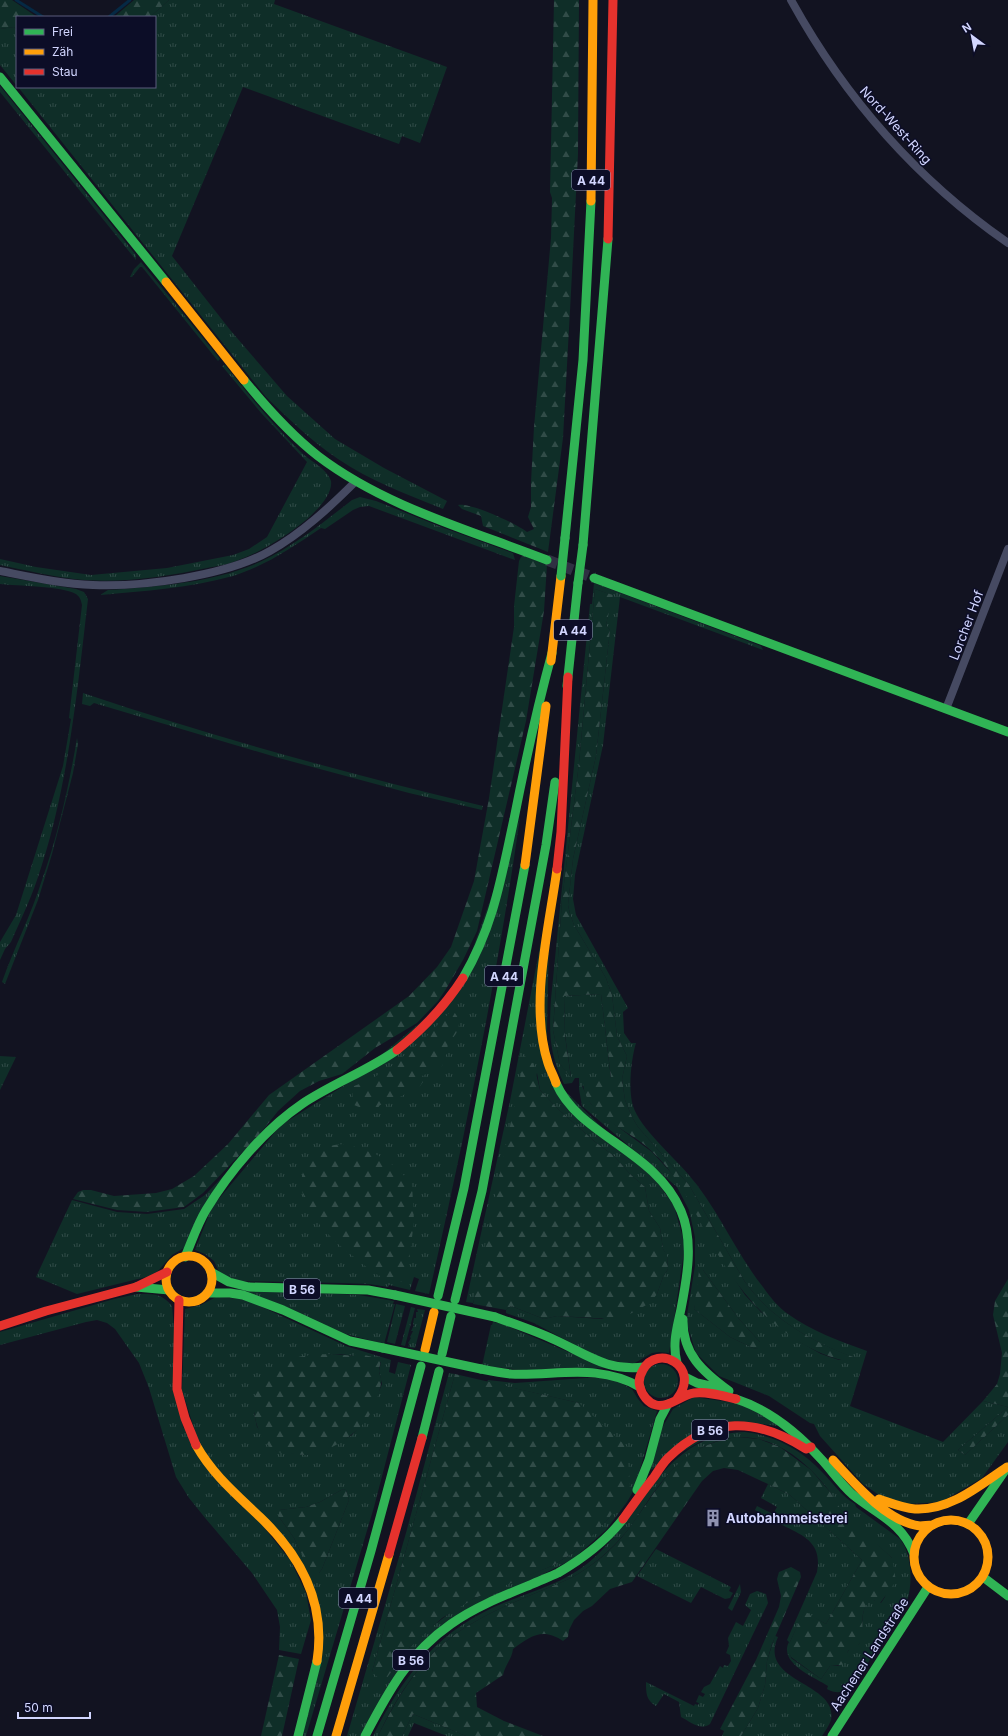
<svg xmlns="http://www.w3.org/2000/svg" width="1008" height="1736" viewBox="0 0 1008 1736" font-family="Inter,sans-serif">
  <defs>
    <pattern id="grass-tufts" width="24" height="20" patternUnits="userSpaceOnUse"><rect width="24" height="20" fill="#0f2e28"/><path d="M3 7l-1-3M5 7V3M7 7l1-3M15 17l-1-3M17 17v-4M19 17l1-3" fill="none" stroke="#314c48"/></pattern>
    <pattern id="forest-firs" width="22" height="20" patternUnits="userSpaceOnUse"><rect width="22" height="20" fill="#0f2e28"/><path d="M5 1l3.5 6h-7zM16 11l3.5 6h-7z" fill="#314c48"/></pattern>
  </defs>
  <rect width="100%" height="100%" fill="#121321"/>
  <!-- grass -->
  <path fill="url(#grass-tufts)" fill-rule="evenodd" d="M169 0H275L274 4 447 67 420 143 402 136 399 144 243 87 172 256 231 331 287 396 335 439 384 468 447 501 443 509C407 494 370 481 338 459 311 441 289 419 266 397L18 87H155V17H150Z
    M14 27 17 30V86L0 65V29Z
    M0 86 136 255V260L0 92Z
    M141 262 220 359 218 361 142 267H140L132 277H130L134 269Z
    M225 365C250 396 274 427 303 454 311 461 328 470 331 481 333 495 316 511 306 520 285 537 261 552 236 561 227 565 216 566 207 568 164 577 118 584 74 579 49 576 25 570 0 565V559L36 567 91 575 167 568 233 555 249 549 267 537 307 462 262 414 222 366Z
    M360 497 376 501 444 528 513 553 515 560 369 506 360 507 353 510 325 529 321 528C293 547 265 566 233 576 190 588 144 591 100 595L108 590C159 586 214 583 262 561 294 546 324 522 352 500Z
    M0 576 76 589 84 592 88 599C77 693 68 790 37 880 30 901 20 921 11 942L5 949 0 960V942L16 915 63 766 71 719 69 718 82 605C81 600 80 597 76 594 61 586 18 586 0 584Z
    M594 583 761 646 763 650 620 597 603 745 575 875 573 899 576 915 628 1008 623 1012 624 1033 631 1043H636C631 1059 628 1090 633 1106 640 1128 673 1156 688 1174 718 1208 735 1252 763 1287 770 1297 778 1307 788 1314 811 1331 840 1341 867 1351L850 1406 943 1442 983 1401 1008 1407 958 1450 965 1455 1008 1415V1442L982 1478 941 1502 906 1504 879 1495 863 1484 820 1436 814 1424 810 1423 769 1396 719 1376 696 1353 686 1321 695 1266V1237L689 1210 677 1187 582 1106 579 1089V1078H575L572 1083 564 1084C549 1052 549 1034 551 999L590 604H592ZM595 589 612 595 606 625 610 630 596 756 573 859 568 905 570 914 574 925 606 978 612 995 617 1036 627 1056 622 1079 625 1100 632 1117 638 1127 689 1185 745 1282C773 1320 812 1342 855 1358L839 1360 821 1354 800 1342 761 1312 745 1295 718 1254 691 1203 676 1178 652 1152 610 1121 591 1104 582 1086 611 1079 601 994 564 996 565 1035 571 1077 560 1064 553 1030 554 1015 562 900 579 763ZM703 1270 739 1319 760 1342 757 1349 753 1348 730 1337 694 1309Z
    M83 693C214 737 348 774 483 806L482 810 409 793 279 758 94 703 90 706 82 704Z
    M77 738 78 744 73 773 52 854 38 900 5 984 2 982C14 948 31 915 42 880 58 835 69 786 77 738Z
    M520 818C497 978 465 1136 429 1294L415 1291 419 1279 414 1277 410 1290 389 1285 388 1287 369 1284 342 1283 235 1281 219 1272 214 1261 205 1254 195 1250 212 1207 281 1125 345 1085 457 992Z
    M550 895 546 1072 657 1182 674 1206 685 1245 669 1353 659 1352 652 1353 633 1364 601 1359 534 1323 506 1313V1310L511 1306 544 1319 557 1316 602 1319 657 1294 663 1277 668 1269 667 1256 663 1249 660 1228 649 1211 645 1187 631 1175 614 1156 594 1141 558 1109 540 1090 537 1073 473 1303 466 1302 510 1101Z
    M0 1056 16 1057 0 1090Z
    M232 1167 184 1248 172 1255 158 1271 150 1276 77 1294 36 1277 72 1200 117 1212 147 1214 184 1209 205 1195Z
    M236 1289 359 1295 394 1301 393 1304H395L384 1344 346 1334Z
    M137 1294C152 1294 162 1293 172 1306L183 1427 285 1549 306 1593 311 1620 301 1654 279 1650 280 1627 277 1610 252 1573 206 1519 189 1498 176 1477 149 1388 139 1363 115 1329 107 1323 97 1320 86 1322 0 1345V1332L114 1299Z
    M216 1297 245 1299 346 1346 391 1360 389 1372 395 1374 398 1362 411 1365 374 1507 306 1736H301L319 1667 315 1591 229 1484 199 1444 182 1390 185 1309 201 1305ZM340 1354 354 1356 381 1362 379 1371 382 1384 369 1416 352 1435 329 1448 306 1455 276 1451 257 1427 254 1413 308 1356ZM343 1489 346 1490 349 1500 322 1569 319 1573 300 1551 294 1538 279 1517V1510L306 1507 320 1502Z
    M396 1304 405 1306 395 1344 387 1342Z
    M411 1307 415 1308 405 1346 401 1345Z
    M417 1309 425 1310 415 1348 408 1347 409 1344 408 1343 411 1338 410 1337 413 1331H411L414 1325 413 1324 414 1318H416V1312H418Z
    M493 1322 503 1324 606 1368 536 1371 482 1366 491 1325H492Z
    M644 1381a17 17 0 1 1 34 0a17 17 0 1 1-34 0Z
    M449 1373 455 1374 372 1672 409 1648 425 1632 459 1606 489 1591 554 1565 574 1552 609 1518 579 1403 487 1382 488 1380 515 1383 586 1378H611L632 1389 638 1399 644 1406 657 1411 634 1490 627 1502 606 1530 573 1559 442 1625 360 1736H347L406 1533Z
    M694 1397 742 1404 786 1427 736 1421 649 1471 659 1433 673 1409Z
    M745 1432C776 1436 801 1450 822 1472 834 1484 841 1496 855 1504L856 1507 900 1539C912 1554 913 1584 907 1601L854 1685C845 1692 838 1695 827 1689L828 1686C814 1677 778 1663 789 1642L787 1640 817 1572C822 1545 807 1537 786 1527 776 1521 765 1516 755 1510L757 1506 773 1514 777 1507 761 1498 768 1484 790 1495 862 1560 826 1624 804 1612 789 1644 791 1658 821 1679 830 1666H839L850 1648 859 1644C866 1629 857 1612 871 1599L881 1603 885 1597 892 1558C875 1542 855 1527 841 1510 836 1505 834 1498 830 1492 824 1484 817 1476 810 1469 759 1419 702 1431 660 1484 648 1499 639 1516 627 1531 611 1550 593 1566 571 1578 531 1596 485 1611 449 1639 417 1664 395 1700 378 1736H373C404 1674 440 1628 506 1602 534 1591 565 1582 588 1563 643 1518 661 1434 745 1432Z
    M656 1549 731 1587 729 1591 733 1593 730 1598 725 1599 701 1587 691 1603 637 1576Z
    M740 1584 741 1592 732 1611 728 1608Z
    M757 1591 766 1594 768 1603 710 1724C700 1731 691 1722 681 1717L679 1702 664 1694 656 1706C646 1700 646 1693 646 1682L694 1706 695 1704 698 1705 699 1703 696 1702 699 1695 703 1697 705 1694 701 1692 704 1687 710 1684 720 1666 723 1668 724 1665 728 1666 731 1661 730 1655 726 1653 729 1646 728 1638 736 1622 743 1626 751 1610 745 1605 750 1594Z
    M775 1636 778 1637C757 1683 839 1682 831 1720 829 1726 825 1731 822 1736H741L758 1708 765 1685 767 1661Z
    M413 1714 466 1736H447L414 1723 408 1736H402Z"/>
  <!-- forest -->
  <path fill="url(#forest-firs)" d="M0 0H12L37 17H17V30L14 27 0 29Z
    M134 0H169L150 17H114Z
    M554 0H579L578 154 571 292 563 438 548 552 483 526 481 516 462 509 458 505C472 503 515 523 527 532L534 529 528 517 531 507V482L534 427 551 238 552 198 550 192Z
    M525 556 547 565 544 611 526 721 477 931 463 960 446 989 438 1001 417 1023 375 1048 342 1074 319 1081 300 1091 278 1111 259 1135 203 1193 184 1207 147 1212 117 1210 73 1199 78 1192 83 1190H91L114 1196 156 1193 172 1189 194 1176 228 1144 269 1095 409 996 437 967 451 947 474 881 489 798 514 627V606L519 561 521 557Z
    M595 589 613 595 606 625 610 630 596 756 573 859 568 905 570 914 574 925 606 978 612 995 617 1036 627 1056 622 1079 625 1100 632 1117 638 1127 689 1185 745 1282C773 1320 812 1342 856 1358L855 1363C794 1353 747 1305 717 1253 700 1223 687 1192 665 1165 657 1156 648 1147 638 1140 617 1125 581 1110 583 1078H611L601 994 564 996 565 1036 571 1078 560 1064 553 1030 554 1016 562 900 579 763Z
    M452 1010C464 1021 459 1033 448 1043L447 1052 442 1066 422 1076 423 1082 420 1086 398 1098 393 1103 380 1105 377 1109C368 1110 361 1108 354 1105L352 1089 354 1086 370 1080 392 1066 425 1038Z
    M525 1054 534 1065 540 1090 558 1109 594 1141 614 1156 631 1175 645 1187 649 1211 660 1228 663 1249 667 1255 668 1269 663 1277 657 1294 650 1303 630 1314 613 1319 557 1316 544 1319 511 1306 506 1310 473 1304Z
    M345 1144C377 1153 389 1158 412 1184L414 1221 407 1278 403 1282C396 1280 388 1279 382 1277 373 1273 364 1265 357 1259 331 1240 284 1197 308 1162 318 1147 328 1145 345 1144Z
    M703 1270 739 1319 760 1342 761 1345 757 1349 753 1348 730 1337 694 1309 699 1271Z
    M1008 1279V1415L965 1455 958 1450 1008 1407 983 1401 997 1384 1000 1374 1002 1353 993 1315 995 1301Z
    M356 1353 381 1359C381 1363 379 1367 379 1371 379 1375 382 1378 381 1382 381 1390 373 1410 369 1416 358 1434 327 1454 306 1455 300 1455 294 1454 288 1453 284 1453 279 1453 276 1451 269 1448 263 1440 260 1433 249 1410 252 1377 277 1364 297 1353 332 1353 354 1356Z
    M455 1374 579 1403 627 1447 630 1486 609 1518 592 1536 574 1552 554 1565 475 1598 442 1618 409 1648 386 1679 382 1681 372 1672Z
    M737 1437 759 1439 780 1447 811 1470 830 1492 841 1510 892 1558 896 1581 878 1606 874 1600H871C855 1614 868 1634 859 1644 856 1647 851 1647 848 1651 842 1667 849 1664 830 1666L821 1679 791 1657 789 1652V1644L804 1611 826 1624 862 1560 790 1495 768 1484 738 1470 724 1468 713 1471 702 1481 632 1582 610 1589 592 1606 583 1611 574 1620 569 1630 568 1637 563 1641C543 1627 530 1636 513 1649 512 1659 505 1665 503 1675L476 1693 477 1707 504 1721 543 1736H466L413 1714 402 1736H378C396 1700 417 1664 449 1639 485 1611 531 1596 571 1578 593 1566 612 1550 627 1531 662 1486 674 1447 737 1437Z
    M343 1489 346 1490 349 1500 322 1569 319 1573H314L300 1551 294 1538 279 1517V1510L306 1507 320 1502Z
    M791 1567 800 1572 801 1577 772 1644 767 1661 765 1685 758 1708 741 1736H722L724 1731 720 1729 756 1660 779 1607 781 1596 777 1579 779 1572Z
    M279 1655 299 1659 282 1736H261Z"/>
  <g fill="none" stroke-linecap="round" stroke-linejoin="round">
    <!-- stream -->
    <path stroke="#052944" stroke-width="3" d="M16 0 43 17
      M109 17 130 0"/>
    <!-- secondary-tunnel -->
    <path stroke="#2f3042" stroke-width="11" stroke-dasharray="11 5.5" stroke-linecap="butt" d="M547 560 594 578"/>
    <!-- street -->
    <path stroke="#464a62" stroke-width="8" d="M791 0C845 98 916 179 1008 243
      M0 571C31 577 62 584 93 585 143 587 226 576 270 551 302 533 330 507 356 481
      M946 709 1008 549"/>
    <!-- fast -->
    <path stroke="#30b455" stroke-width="9" d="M0 77 166 282
      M244 380C266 407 290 434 318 456 385 507 470 530 547 560
      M565 538 583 360 591 201
      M583 545 608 239
      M594 578 1008 732
      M567 686 578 583
      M463 978C494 925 501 878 514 819 525 763 537 708 552 653
      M556 1083C579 1136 655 1150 681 1211 694 1241 687 1278 681 1309 677 1328 672 1344 677 1363
      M185 1257C192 1241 197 1225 206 1210 229 1172 265 1129 302 1104 332 1084 367 1071 397 1050
      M211 1272 229 1282 249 1287 368 1290 395 1295
      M136 1287 169 1290
      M208 1293H230L243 1295 283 1310 350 1341 383 1348
      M438 1296 464 1188 525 865
      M455 1300 482 1191 546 845 555 782
      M495 1317C515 1324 536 1331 555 1340 586 1354 608 1372 644 1367
      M683 1319C682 1354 703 1372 729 1391
      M442 1354 451 1316
      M481 1369C491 1371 501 1373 511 1374 557 1376 598 1363 640 1387
      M685 1377 697 1383 719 1388
      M736 1399C770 1410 798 1433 822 1460 832 1471 841 1484 852 1494 876 1514 902 1522 914 1554
      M422 1438 439 1371
      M637 1490 649 1460 660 1419 668 1404
      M968 1524 1004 1472
      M983 1577 1008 1596
      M298 1736 317 1661
      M317 1736 371 1551 421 1366
      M365 1736C388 1692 409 1653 451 1624 475 1607 503 1596 530 1585 539 1581 549 1577 558 1573 582 1559 606 1541 623 1519
      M832 1736 928 1587"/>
    <!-- slow -->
    <path stroke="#ff9f0a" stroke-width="9" d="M591 201 593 0
      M166 282 244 380
      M551 661 561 576
      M525 865 546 706
      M556 1083C554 1076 550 1070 548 1063 529 1005 549 928 557 869
      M166 1279a23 23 0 1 1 46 0a23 23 0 1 1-46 0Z
      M425 1350 434 1312
      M196 1445C213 1475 236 1494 260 1517 301 1556 326 1604 317 1661
      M833 1460C854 1483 887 1522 920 1526 924 1526 928 1525 932 1525
      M879 1499C891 1503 902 1508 915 1509 950 1511 980 1485 1007 1467
      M914 1557a37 37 0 1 1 74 0a37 37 0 1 1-74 0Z
      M336 1736 389 1554"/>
    <!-- jam -->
    <path stroke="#e5322d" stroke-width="9" d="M608 239 613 0
      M557 869 561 832 568 677
      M397 1050C423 1029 445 1006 463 978
      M179 1300 177 1389 185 1418 196 1445
      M0 1326 46 1311 136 1287 167 1272
      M677 1399C702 1366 657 1343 643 1370 640 1375 638 1381 640 1387 642 1395 648 1403 656 1405 669 1408 681 1395 694 1393 707 1391 723 1396 736 1399
      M623 1519C633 1505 643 1491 654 1477 658 1471 663 1463 668 1458 712 1415 757 1418 806 1449L811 1447
      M389 1554 422 1438"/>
    <!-- fast-bridge -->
    <path stroke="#30b455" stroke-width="9" d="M561 576 565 538
      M578 583 583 545
      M395 1295 495 1317
      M383 1348 481 1369"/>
  </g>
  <!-- icons -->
  <defs>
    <g id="building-bare" transform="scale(1.38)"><path d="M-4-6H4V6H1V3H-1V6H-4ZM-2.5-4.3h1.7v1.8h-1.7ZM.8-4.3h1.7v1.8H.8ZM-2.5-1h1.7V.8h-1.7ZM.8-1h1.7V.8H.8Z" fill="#8f92b1" stroke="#0c0d27" stroke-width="2.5" paint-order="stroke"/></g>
  </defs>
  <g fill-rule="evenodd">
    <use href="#building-bare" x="713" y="1518"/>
  </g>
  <g text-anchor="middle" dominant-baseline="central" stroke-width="3" stroke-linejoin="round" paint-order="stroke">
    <!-- shield labels -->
    <g fill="#0c0d27" stroke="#979abe" stroke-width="1">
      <rect x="572" y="170" width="38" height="20" rx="3"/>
      <rect x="554" y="620" width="38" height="20" rx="3"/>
      <rect x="485" y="966" width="38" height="20" rx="3"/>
      <rect x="284" y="1279" width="36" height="20" rx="3"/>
      <rect x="692" y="1420" width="36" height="20" rx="3"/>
      <rect x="339" y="1588" width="38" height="20" rx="3"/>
      <rect x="393" y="1650" width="36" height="20" rx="3"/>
    </g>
    <g font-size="12" font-weight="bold" fill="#d2d6ff">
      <text x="591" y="180">A 44</text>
      <text x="573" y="630">A 44</text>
      <text x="504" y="976">A 44</text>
      <text x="302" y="1289">B 56</text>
      <text x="710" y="1430">B 56</text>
      <text x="358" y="1598">A 44</text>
      <text x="411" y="1660">B 56</text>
    </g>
    <!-- street labels -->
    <g font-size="13" fill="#d2d6ff" stroke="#0c0d27">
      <text transform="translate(896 125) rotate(48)">Nord-West-Ring</text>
      <text transform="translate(966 625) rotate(-69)">Lorcher Hof</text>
      <text transform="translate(869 1654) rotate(-57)">Aachener Landstraße</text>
    </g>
    <!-- poi labels -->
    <g font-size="13" font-weight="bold" fill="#d2d6ff" stroke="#0c0d27" text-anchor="start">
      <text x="726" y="1518">Autobahnmeisterei</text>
    </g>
  </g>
  <!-- legend -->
  <rect x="16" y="16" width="140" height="72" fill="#0c0d27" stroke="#5b5d7d"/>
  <rect x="24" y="29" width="20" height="6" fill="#30b455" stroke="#5b5d7d"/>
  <text x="52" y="36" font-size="12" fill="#d2d6ff">Frei</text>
  <rect x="24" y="49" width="20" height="6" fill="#ff9f0a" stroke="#5b5d7d"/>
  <text x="52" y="56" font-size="12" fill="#d2d6ff">Zäh</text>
  <rect x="24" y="69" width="20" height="6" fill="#e5322d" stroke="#5b5d7d"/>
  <text x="52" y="76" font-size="12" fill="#d2d6ff">Stau</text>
  <!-- north arrow -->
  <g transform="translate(972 36) rotate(328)" stroke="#0c0d27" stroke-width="3" paint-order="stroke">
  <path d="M0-3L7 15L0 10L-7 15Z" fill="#d2d6ff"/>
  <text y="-6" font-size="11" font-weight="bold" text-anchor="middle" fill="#d2d6ff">N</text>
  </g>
  <!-- scale -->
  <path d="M18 1712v6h72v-6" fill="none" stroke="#d2d6ff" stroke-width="2"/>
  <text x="24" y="1712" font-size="12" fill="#d2d6ff" stroke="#0c0d27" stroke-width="3" paint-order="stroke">50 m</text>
</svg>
